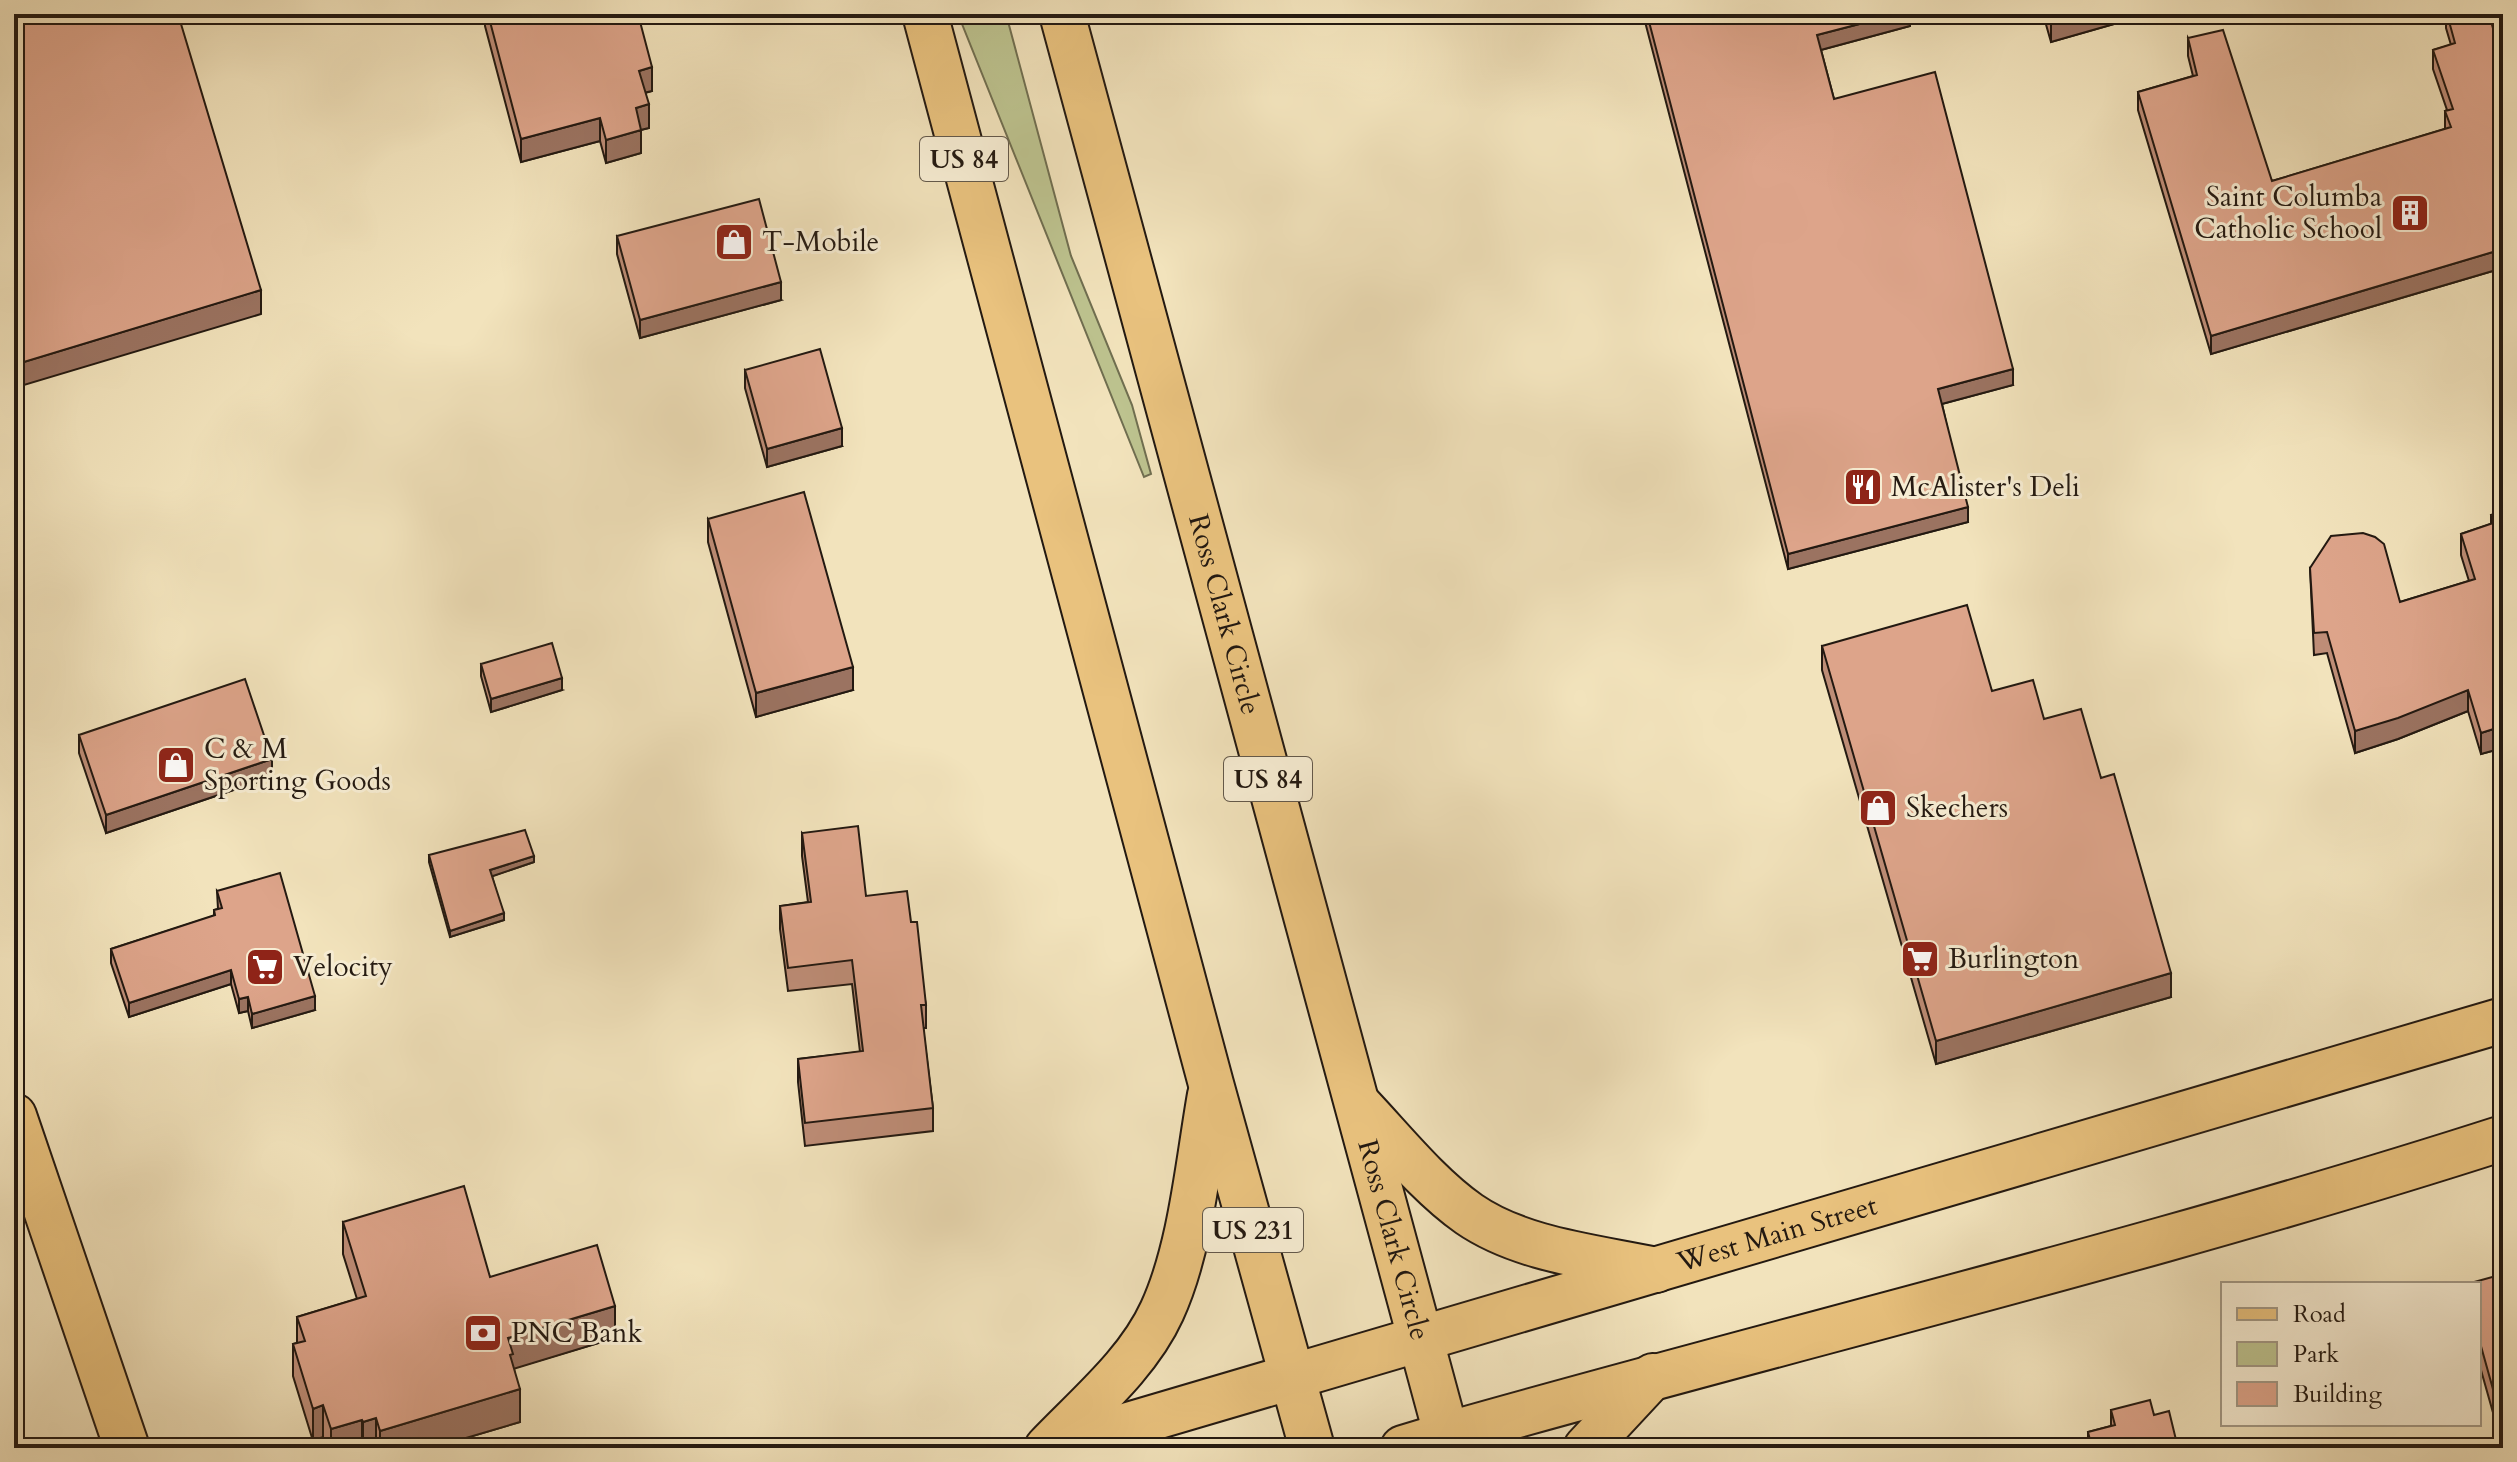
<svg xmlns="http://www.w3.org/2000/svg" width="2517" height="1462" viewBox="0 0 2517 1462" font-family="Cardo,serif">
  <rect width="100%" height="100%" fill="#f2e3bc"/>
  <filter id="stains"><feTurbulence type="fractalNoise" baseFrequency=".0025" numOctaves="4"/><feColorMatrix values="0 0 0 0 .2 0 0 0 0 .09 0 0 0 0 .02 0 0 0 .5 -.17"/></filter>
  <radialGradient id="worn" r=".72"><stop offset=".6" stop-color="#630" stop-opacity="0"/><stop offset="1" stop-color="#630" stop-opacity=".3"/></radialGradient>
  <!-- green -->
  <path fill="#bdc38f" stroke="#706e50" stroke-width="2" d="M958 14H1006L1071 256 1132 405 1151 474 1144 477Z"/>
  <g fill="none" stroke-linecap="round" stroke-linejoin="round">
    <!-- major casing -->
    <g stroke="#231911" stroke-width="48">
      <g id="major">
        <path d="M14 1116 127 1448"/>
        <path d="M1446 1435C1798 1335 2155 1250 2503 1138"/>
        <path id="s1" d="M1050 1448 2503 1020"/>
      </g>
    </g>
    <!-- highway casing -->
    <g stroke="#231911" stroke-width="48">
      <g id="highway">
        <path d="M925 14 1211 1084 1312 1448"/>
        <path id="s2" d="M1062 14 1450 1448"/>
        <path d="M1360 1106C1394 1142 1428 1185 1469 1214 1521 1250 1595 1257 1656 1270"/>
        <path d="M1047 1448C1087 1406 1138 1364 1162 1311 1191 1248 1198 1163 1210 1095"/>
        <path d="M1403 1448 1446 1435"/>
        <path d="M1586 1448 1653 1376"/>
      </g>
    </g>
    <!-- major -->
    <use href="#major" stroke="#e9c27e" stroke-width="44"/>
    <!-- highway -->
    <use href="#highway" stroke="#e9c27e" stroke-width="44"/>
  </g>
  <!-- wall -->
  <path fill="#be8d77" stroke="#231911" stroke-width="2" d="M485 14H638L652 91 645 93 649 128 641 130V153L606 163 600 141 521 162 485 26Z
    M1643 14H1910V26L1821 50 1834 99 2013 385 1942 404 1968 522 1788 569Z
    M2043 14H2149L2051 42Z
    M2446 14H2489L2503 268 2211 354 2138 110V92L2193 76 2188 56V38L2272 181 2445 129V111L2447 110 2433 69V50L2451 45 2446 28Z
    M617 236 781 300 640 338 617 254Z
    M745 370 842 446 767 467 745 388Z
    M2503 512V748L2481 754 2468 711 2398 739 2355 753 2327 653 2314 655 2310 568 2400 602 2469 581 2461 555V534L2491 524V515Z
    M708 519 853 690 756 717 708 542Z
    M1822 646 1992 691 2044 719 2101 778 2171 997 1936 1064 1822 670Z
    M481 664 562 690 491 712 481 676Z
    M79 735 272 777 106 833 79 753Z
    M802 833 866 896 911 922 926 1005V1028H923L933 1108V1131L805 1146 798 1082V1059L860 1052 852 984 788 991 780 929V906L808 902 802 856Z
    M429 855 534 862 492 876 504 920 450 937 429 862Z
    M217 891 315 1010 252 1028 248 1011 239 1013 231 984 129 1017 111 963V949L214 916V910L218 909Z
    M343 1222 490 1277 615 1338 514 1368 520 1422 432 1448H327L323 1437 313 1441 293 1376V1344L297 1343V1317L357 1299 343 1254Z
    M2503 1274V1448L2479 1363V1284Z
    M2111 1410 2154 1415 2178 1448H2088V1432L2111 1426Z"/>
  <!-- shaded-wall -->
  <path fill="#9b7361" stroke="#231911" stroke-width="2" d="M1898 14H1910V26L1817 51V35Z
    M2085 14H2149L2051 42V24Z
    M652 67V91L639 94V71Z
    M649 104V128L636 131V108Z
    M600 118V141L521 162V139Z
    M641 130V153L606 163V140Z
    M2503 249V268L2211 354V336Z
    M781 282V300L640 338V320Z
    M261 290V314L14 388V365Z
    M2013 369V385L1938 405V389Z
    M842 428V446L767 467V449Z
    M1968 507V522L1788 569V554Z
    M853 667V690L756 717V693Z
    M562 678V690L491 712V699Z
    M2468 690V711L2398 739 2355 753V731Z
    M2503 726V748L2481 754V733Z
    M272 759V777L106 833V815Z
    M534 856V862L490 877V870Z
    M504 913V920L450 937V931Z
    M231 970V984L129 1017V1003Z
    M2171 973V997L1936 1064V1041Z
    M315 996V1010L252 1028V1014Z
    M248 997V1011L239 1013V999Z
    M615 1306V1338L513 1369 510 1387 508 1338Z
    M520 1389V1422L432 1448H380V1431Z
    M323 1405V1437L313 1441V1409Z
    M376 1418V1448H363V1422Z
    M362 1420V1448H331V1429Z"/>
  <!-- building -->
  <path fill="#dda48a" stroke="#231911" stroke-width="2" d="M14 14H178L261 290 14 365Z
    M488 14H638L652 67 639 71 649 104 636 108 641 130 606 140 600 118 521 139Z
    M1647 14H1898L1817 35 1834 99 1935 72 2013 369 1938 389 1968 507 1788 554Z
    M2048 14H2085L2051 24Z
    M2447 14H2489L2494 32 2501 29 2503 36V249L2211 336 2138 92 2197 75 2188 38 2223 30 2272 181 2451 127 2445 111 2453 109 2433 50 2455 43Z
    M759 199 781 282 640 320 617 236Z
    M820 349 842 428 767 449 745 370Z
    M804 492 853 667 756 693 708 519Z
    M2503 512V726L2481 733 2468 690 2398 718 2355 731 2327 632 2314 633 2310 568 2331 536 2363 533 2375 537 2384 544 2400 602 2475 579 2461 534 2493 523 2491 515Z
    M1967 605 1992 691 2033 680 2044 719 2081 709 2101 778 2114 774 2171 973 1936 1041 1822 646Z
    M552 643 562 678 491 699 481 664Z
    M245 679 272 759 106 815 79 735Z
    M858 826 866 896 907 891 911 922H917L926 1005H921L933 1108 805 1123 798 1059 863 1051 852 960 788 968 780 906 811 902 802 833Z
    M525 830 534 856 490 870 504 913 450 931 429 855Z
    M280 873 315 996 252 1014 248 997 239 999 231 970 129 1003 111 949 215 915 214 910 222 908 217 891Z
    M464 1186 490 1277 597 1245 615 1306 508 1338 513 1354 510 1355 520 1389 380 1431 376 1418 363 1422 362 1420 331 1429 323 1405 313 1409 293 1344 305 1341 297 1317 366 1296 343 1222Z
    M2503 1274V1425L2479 1339V1284H2467Z
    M2150 1400 2154 1415 2169 1411 2178 1448H2092L2088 1432 2115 1425 2111 1410Z"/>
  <!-- icons -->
  <defs>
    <g id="building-square" transform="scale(2)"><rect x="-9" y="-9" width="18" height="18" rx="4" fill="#8f2418" stroke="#f7edd3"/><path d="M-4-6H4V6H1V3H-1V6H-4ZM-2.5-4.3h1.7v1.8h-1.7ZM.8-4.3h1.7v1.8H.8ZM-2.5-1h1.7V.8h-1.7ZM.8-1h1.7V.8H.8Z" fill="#fff"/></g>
    <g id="shop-square" transform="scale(2)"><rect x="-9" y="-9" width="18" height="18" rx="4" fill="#8f2418" stroke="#f7edd3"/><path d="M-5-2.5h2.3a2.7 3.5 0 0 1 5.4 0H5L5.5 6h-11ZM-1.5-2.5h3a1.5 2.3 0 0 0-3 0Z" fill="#fff"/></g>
    <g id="restaurant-square" transform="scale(2)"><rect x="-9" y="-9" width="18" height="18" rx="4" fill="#8f2418" stroke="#f7edd3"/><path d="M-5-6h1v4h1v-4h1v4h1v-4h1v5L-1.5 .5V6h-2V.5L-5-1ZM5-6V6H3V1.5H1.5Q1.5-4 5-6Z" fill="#fff"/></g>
    <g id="supermarket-square" transform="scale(2)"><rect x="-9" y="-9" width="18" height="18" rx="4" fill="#8f2418" stroke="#f7edd3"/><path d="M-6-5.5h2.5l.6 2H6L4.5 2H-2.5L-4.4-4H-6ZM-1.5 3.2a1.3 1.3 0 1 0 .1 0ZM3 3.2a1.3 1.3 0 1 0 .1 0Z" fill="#fff"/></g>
    <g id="bank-square" transform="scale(2)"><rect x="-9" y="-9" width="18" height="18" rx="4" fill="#8f2418" stroke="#f7edd3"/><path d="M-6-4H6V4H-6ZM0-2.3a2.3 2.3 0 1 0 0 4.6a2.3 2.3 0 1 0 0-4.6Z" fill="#fff"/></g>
  </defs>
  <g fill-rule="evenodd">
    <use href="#building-square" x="2410" y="213"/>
    <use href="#shop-square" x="734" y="242"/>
    <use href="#restaurant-square" x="1863" y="487"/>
    <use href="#shop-square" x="176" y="765"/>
    <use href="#shop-square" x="1878" y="808"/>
    <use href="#supermarket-square" x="1920" y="959"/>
    <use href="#supermarket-square" x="265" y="967"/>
    <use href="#bank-square" x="483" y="1333"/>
  </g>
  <g text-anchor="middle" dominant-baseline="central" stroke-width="6" stroke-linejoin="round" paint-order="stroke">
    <!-- shield labels -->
    <g fill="#f7edd3" stroke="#63594b" stroke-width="2">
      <rect x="920" y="137" width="88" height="44" rx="6"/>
      <rect x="1224" y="757" width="88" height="44" rx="6"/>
      <rect x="1203" y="1208" width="100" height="44" rx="6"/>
    </g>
    <g font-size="26" font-weight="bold" fill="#231911">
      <text x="964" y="159">US 84</text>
      <text x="1268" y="779">US 84</text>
      <text x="1253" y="1230">US 231</text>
    </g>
    <!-- poi labels -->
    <g font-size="28" fill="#231911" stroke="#f7edd3" text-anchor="start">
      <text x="2382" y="197" text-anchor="end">Saint Columba<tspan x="2382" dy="32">Catholic School</tspan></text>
      <text x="762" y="242">T-Mobile</text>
      <text x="1891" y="487">McAlister's Deli</text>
      <text x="204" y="749">C &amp; M<tspan x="204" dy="32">Sporting Goods</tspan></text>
      <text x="1906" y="808">Skechers</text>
      <text x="1948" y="959">Burlington</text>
      <text x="293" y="967">Velocity</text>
      <text x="511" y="1333">PNC Bank</text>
    </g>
    <!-- street labels -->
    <g font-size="28" fill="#231911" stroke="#f7edd3">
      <text stroke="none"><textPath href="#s2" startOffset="622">Ross Clark Circle</textPath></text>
      <text stroke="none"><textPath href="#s1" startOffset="758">West Main Street</textPath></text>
      <text stroke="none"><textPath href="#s2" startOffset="1270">Ross Clark Circle</textPath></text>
    </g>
  </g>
  <!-- margin -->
  <rect width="2517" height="1462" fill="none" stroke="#f2e3bc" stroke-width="48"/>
  <rect x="16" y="16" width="2485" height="1430" fill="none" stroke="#231911" stroke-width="4"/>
  <rect x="24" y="24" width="2469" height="1414" fill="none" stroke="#231911" stroke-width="2"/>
  <!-- legend -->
  <rect x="2221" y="1282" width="260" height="144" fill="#f7edd3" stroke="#a29885" stroke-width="2"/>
  <rect x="2237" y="1308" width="40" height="12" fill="#e9c27e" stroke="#a29885" stroke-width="2"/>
  <text x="2293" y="1322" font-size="24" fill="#231911">Road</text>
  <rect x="2237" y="1342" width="40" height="24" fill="#bdc38f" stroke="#a29885" stroke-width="2"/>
  <text x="2293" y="1362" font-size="24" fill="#231911">Park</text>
  <rect x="2237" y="1382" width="40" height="24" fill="#dda48a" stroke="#a29885" stroke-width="2"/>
  <text x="2293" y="1402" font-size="24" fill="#231911">Building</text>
  <rect width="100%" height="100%" filter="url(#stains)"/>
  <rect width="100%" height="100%" fill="url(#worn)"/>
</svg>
